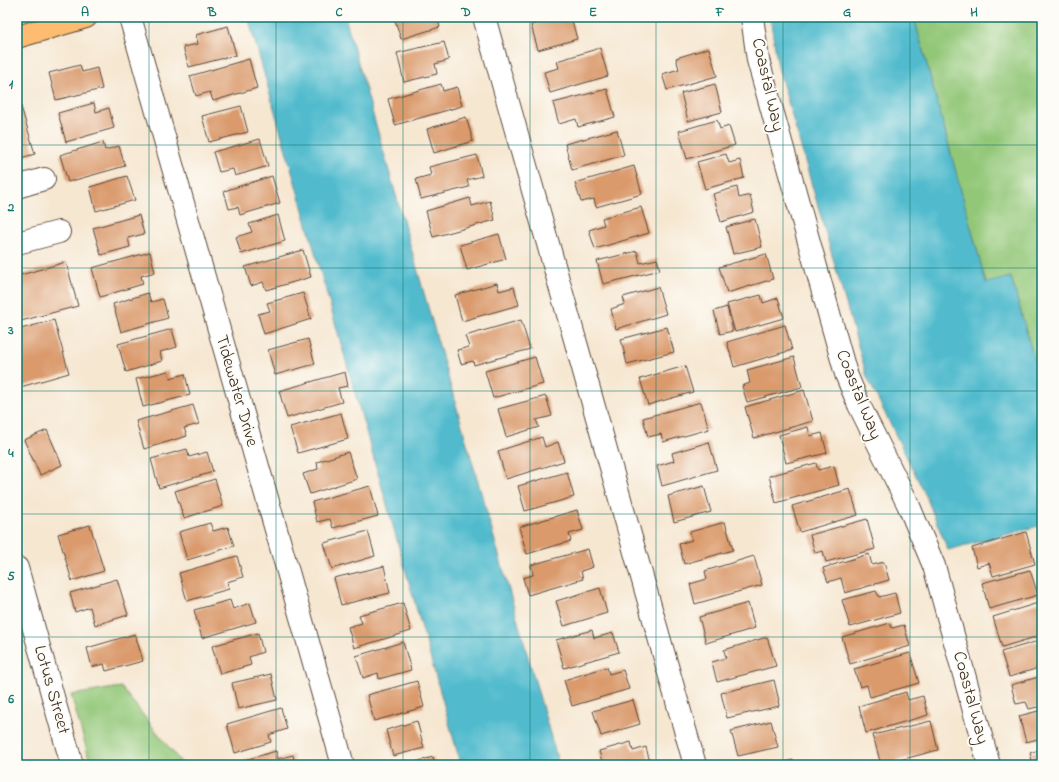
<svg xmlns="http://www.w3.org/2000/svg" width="1059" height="782" viewBox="0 0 1059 782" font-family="'Indie Flower',sans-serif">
  <rect width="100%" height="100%" fill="#fdfcf7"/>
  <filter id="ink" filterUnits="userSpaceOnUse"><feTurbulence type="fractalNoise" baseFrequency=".025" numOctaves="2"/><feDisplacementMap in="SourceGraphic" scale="8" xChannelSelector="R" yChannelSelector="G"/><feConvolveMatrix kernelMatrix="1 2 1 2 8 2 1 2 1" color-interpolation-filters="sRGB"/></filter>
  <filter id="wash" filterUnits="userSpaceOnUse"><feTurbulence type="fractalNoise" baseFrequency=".012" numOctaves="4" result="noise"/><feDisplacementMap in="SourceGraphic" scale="16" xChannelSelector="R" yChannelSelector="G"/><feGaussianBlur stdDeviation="0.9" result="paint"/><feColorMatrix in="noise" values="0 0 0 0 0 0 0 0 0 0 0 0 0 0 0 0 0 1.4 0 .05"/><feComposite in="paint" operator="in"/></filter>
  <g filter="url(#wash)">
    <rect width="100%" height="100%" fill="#f6e7d1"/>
    <!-- green -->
    <path fill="#93c778" stroke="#67784b" d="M914 17H1042V387L1011 277 986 284Z
      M121 687 183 765H91L71 695Z"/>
    <!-- water -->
    <path fill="#51bbcd" stroke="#467276" d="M248 17H345L559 765H461Z
      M770 17H914L986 283 1011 277 1042 387V525L948 550 925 494 867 377 778 67Z"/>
    <g id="blocks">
      <!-- building -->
      <path fill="#da9a6c" d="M394 17H437L440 27 401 39Z
        M559 17H571L577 39 538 50 531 25Z
        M228 26 236 55 189 67 183 47 198 44 196 35Z
        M444 42 449 60 435 64 437 74 404 82 397 53Z
        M600 48 608 76 550 93 544 72 559 68 557 61Z
        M709 48 717 76 667 90 662 74 679 69 676 58Z
        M249 59 257 88 213 101 210 92 196 96 190 76Z
        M80 65 82 72 97 68 102 89 56 100 49 73Z
        M441 84 443 91 457 87 462 106 395 125 388 99Z
        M715 84 722 112 688 121 681 93Z
        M607 89 615 117 578 127 576 119 559 124 553 103Z
        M17 93 35 154 17 159Z
        M94 103 96 112 109 108 114 128 66 142 58 113Z
        M241 106 248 132 209 142 202 116Z
        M466 117 473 141 434 153 427 129Z
        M717 120 720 129 729 126 735 145 687 159 679 131Z
        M617 130 624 155 572 170 565 144Z
        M260 139 268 166 235 176 233 169 219 172 213 152Z
        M103 142 105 150 119 146 125 166 68 182 60 155Z
        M726 154 729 163 740 160 744 178 705 189 697 162Z
        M477 155 482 176 467 180 469 187 421 199 416 179 431 175 429 167Z
        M634 166 642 194 596 207 594 199 581 202 575 183Z
        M127 176 135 200 96 211 90 187Z
        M272 176 280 203 240 215 238 207 229 209 224 191Z
        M737 187 739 198 750 195 754 212 721 222 713 194Z
        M470 198 472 206 490 201 495 220 433 237 426 211Z
        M641 207 649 233 595 249 589 230 604 225 602 218Z
        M139 215 144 234 128 238 130 247 101 255 93 228Z
        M278 215 285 241 241 254 236 237 252 232 249 224Z
        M755 219 762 247 733 254 726 227Z
        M499 234 506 259 467 270 460 245Z
        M303 250 311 277 266 290 263 282 251 286 245 267Z
        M637 251 640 263 657 259 660 270 603 284 597 261Z
        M150 252 155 272 141 276 143 284 100 297 92 268Z
        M766 254 773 279 727 293 719 267Z
        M66 262 78 306 17 322V276Z
        M497 283 499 291 514 287 519 305 462 321 455 295Z
        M658 287 666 314 616 329 611 309 625 304 623 297Z
        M148 293 151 302 163 299 168 318 121 332 113 304Z
        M303 293 311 319 264 334 258 314 270 311 267 303Z
        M761 295 763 303 778 298 784 318 735 332 727 304Z
        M727 307 733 331 720 334 714 311Z
        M54 320 69 373 17 388V330Z
        M521 320 530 349 474 365 473 361 461 364 457 350 469 347 465 336Z
        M785 325 792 350 734 367 727 342Z
        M667 327 674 352 627 364 621 339Z
        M172 329 177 347 160 352 162 361 126 372 118 344Z
        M308 339 315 364 275 375 268 350Z
        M535 357 543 384 493 398 485 371Z
        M794 357 802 387 747 402 742 386 750 383 747 370Z
        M685 366 693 392 648 405 640 379Z
        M168 371 170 378 185 374 190 395 143 407 136 379Z
        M345 372 348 386 338 388 342 402 287 418 279 391Z
        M804 390 813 421 754 438 745 407Z
        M546 396 552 416 536 420 539 427 506 437 498 409Z
        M701 402 709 429 663 442 661 434 648 437 643 418Z
        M193 405 199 424 184 428 187 436 144 449 136 421Z
        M341 413 348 439 298 453 290 427Z
        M808 427 810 436 822 433 827 453 786 463 779 435Z
        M47 430 62 465 40 475 24 440Z
        M542 437 545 447 558 442 564 461 506 479 498 451Z
        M709 442 717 470 662 486 657 466 674 461 672 453Z
        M187 449 189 457 207 452 213 472 159 488 151 459Z
        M348 452 357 479 310 494 303 474 318 469 317 462Z
        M816 463 818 470 834 466 839 485 776 503 769 476Z
        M567 472 574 497 525 511 518 486Z
        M215 479 223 506 184 518 175 491Z
        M370 486 378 516 333 528 330 519 317 522 312 502Z
        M704 486 711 512 674 522 668 496Z
        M850 489 858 515 800 532 792 506Z
        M577 510 583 530 569 534 571 541 527 554 519 527Z
        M867 519 875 549 826 562 823 551 815 553 810 535Z
        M725 522 733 550 684 564 679 544 692 540 690 532Z
        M210 523 213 531 228 527 234 546 187 560 179 532Z
        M90 525 104 571 72 581 58 534Z
        M368 531 375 556 332 569 324 543Z
        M1026 532 1035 564 993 576 989 563 977 567 972 548Z
        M588 549 593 567 581 571 583 579 528 595 523 578 533 575 531 565Z
        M869 554 872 565 884 562 889 580 845 593 841 578 828 582 823 568Z
        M237 556 243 577 227 582 229 589 187 601 179 573Z
        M754 556 762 585 695 604 690 584 707 579 705 571Z
        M384 566 390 593 341 605 334 578Z
        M1030 570 1038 595 989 609 982 583Z
        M117 579 128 615 95 625 90 607 75 612 70 593Z
        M600 588 607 613 564 626 556 601Z
        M876 591 879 597 895 593 900 613 850 627 842 600Z
        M230 600 233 609 250 603 256 622 202 638 194 610Z
        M1041 602 1042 606V635L1002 647 993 617Z
        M403 603 411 631 354 648 348 627 362 623 359 615Z
        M748 603 755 628 706 643 699 617Z
        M890 623 892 628 904 625 910 646 850 664 842 637Z
        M592 630 594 638 613 633 619 652 564 668 556 640Z
        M258 633 263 652 249 657 251 665 220 674 212 646Z
        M135 634 143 661 106 671 104 664 92 667 87 648Z
        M767 637 776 666 717 682 712 662 726 658 724 650Z
        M1042 640V667L1009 677 1001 652Z
        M403 642 411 670 379 679 378 673 363 678 356 656Z
        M910 653 919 683 870 697 867 685 860 687 854 669Z
        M607 667 609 674 623 670 629 689 572 706 564 680Z
        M271 674 277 700 238 709 232 683Z
        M1042 676V706L1029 709 1026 702 1016 704 1011 685Z
        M774 680 779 701H778L779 706 727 718 721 693Z
        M417 681 424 707 374 721 367 695Z
        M906 692 908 700 923 696 928 715 866 733 859 706Z
        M633 700 640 724 601 736 593 711Z
        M281 708 287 729 269 735 271 742 235 753 227 724Z
        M1042 710V738L1026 742 1019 716Z
        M417 721 424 748 393 756 386 730Z
        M771 721 778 747 738 756 731 731Z
        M931 721 938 750 881 765 873 735Z
        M631 742 633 751 646 747 650 763 643 765H603L599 751Z
        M1042 749V765H1033L1030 753Z
        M276 751 278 759 293 755 295 765H246L245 760Z
        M433 757 435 765H405Z
        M793 760 794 765H775V764Z"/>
    </g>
  </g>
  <g filter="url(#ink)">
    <use href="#blocks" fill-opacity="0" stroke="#574639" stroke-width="1"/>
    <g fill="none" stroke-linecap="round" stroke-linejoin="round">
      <!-- minor casing -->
      <g stroke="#574639" stroke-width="24">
        <path id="minor" d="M130 17 343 765
          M484 17 695 765
          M752 17 758 60 846 374 859 405 908 504 934 566 989 765
          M17 187 44 179
          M17 243 59 232
          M17 568 72 765"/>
      </g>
      <!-- major casing -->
      <g stroke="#574639" stroke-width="24">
        <path id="major" d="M17 37 86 17"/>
      </g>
      <!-- minor -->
      <use href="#minor" stroke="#fff" stroke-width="22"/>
      <!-- major -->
      <use href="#major" stroke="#fdbc6f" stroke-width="22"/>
    </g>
  </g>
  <!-- grid -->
  <path fill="none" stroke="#0f766e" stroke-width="1" stroke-opacity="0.55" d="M149 17V765M276 17V765M403 17V765M530 17V765M656 17V765M783 17V765M910 17V765M17 145H1042M17 268H1042M17 391H1042M17 514H1042M17 637H1042"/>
  <g text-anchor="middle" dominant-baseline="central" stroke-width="4" stroke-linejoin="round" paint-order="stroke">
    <!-- street labels -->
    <g font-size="18" fill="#3b2a1e" stroke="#fdfcf7">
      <text transform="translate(767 85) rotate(77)">Coastal Way</text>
      <text transform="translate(236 391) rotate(74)">Tidewater Drive</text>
      <text transform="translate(858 395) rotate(68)">Coastal Way</text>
      <text transform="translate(51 690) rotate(74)">Lotus Street</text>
      <text transform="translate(970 698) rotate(75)">Coastal Way</text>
    </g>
  </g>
  <!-- margin -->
  <rect width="1059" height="782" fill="none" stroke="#fdfcf7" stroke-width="44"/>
  <rect x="22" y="22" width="1015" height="738" fill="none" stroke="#0f766e" stroke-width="1.5"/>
  <g font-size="13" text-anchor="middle" font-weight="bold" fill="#0f766e">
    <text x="85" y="16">A</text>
    <text x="212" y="16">B</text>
    <text x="339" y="16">C</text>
    <text x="466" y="16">D</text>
    <text x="593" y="16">E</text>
    <text x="720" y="16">F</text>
    <text x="847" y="16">G</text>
    <text x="974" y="16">H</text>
    <text x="11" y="88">1</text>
    <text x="11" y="211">2</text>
    <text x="11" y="334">3</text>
    <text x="11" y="457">4</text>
    <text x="11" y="580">5</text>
    <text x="11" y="703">6</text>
  </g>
</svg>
